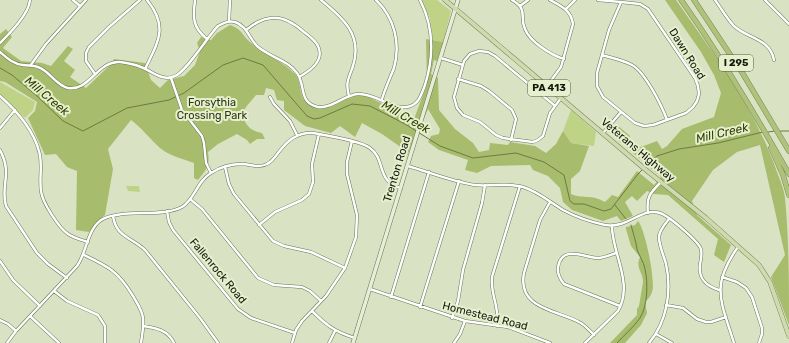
<svg xmlns="http://www.w3.org/2000/svg" width="789" height="343" viewBox="0 0 789 343" font-family="Rubik,sans-serif">
  <rect width="100%" height="100%" fill="#d9e3c3"/>
  <!-- green -->
  <path fill="#bfd387" d="M422 0H437L451 11 443 42 433 40 430 19Z
    M0 82 35 102 33 110 25 118 0 96Z
    M571 110 596 132 594 146 571 143 563 131Z
    M126 186H139L140 192 128 191Z"/>
  <!-- forest -->
  <path fill="#a7bc6d" d="M665 0H676C713 53 756 110 777 172 780 180 784 189 785 198 789 239 789 283 789 325L771 277 785 255 760 145 737 152 713 170 692 201 697 215 731 245 724 262 714 255 718 239 668 195 654 194 647 191 637 201 632 196 625 202 633 216 621 221 617 216 603 221 572 210 563 202 560 188 548 176 533 170 530 165 491 166 477 173 465 170 468 160 439 150 428 142 431 136 439 134 440 129 428 109 406 158H402V148L382 134 362 123 355 137 340 126 331 133 305 126 284 110V101L277 100 274 90 266 88 264 95H256L246 107 242 115C247 127 250 130 262 133L265 139H257L250 144 247 140 237 134 218 144 208 152C210 166 207 169 198 180L194 178V163C183 159 170 156 160 148 150 139 142 128 131 120L108 149 113 169 105 215 98 221 89 232 76 230 77 171 67 167 56 154 45 155 28 118 35 111 37 102 5 82 0 81V34L6 29 12 37 3 48 21 61 42 63 51 66 68 46 73 49 64 61 75 70 70 77 86 88 108 67 114 59 145 63 151 80 160 88 168 80 184 76 195 65 200 51 197 43 201 37 211 40 217 33 230 25C243 30 241 34 250 42 263 54 282 60 295 74 303 83 297 98 310 106 328 117 345 92 365 96 370 97 376 101 381 103 392 108 403 114 414 119L427 84 426 39 443 42 437 61 434 60 431 74 438 78 439 110 455 129 473 143 479 152 489 150 490 143 508 145 510 142 535 146 546 153 556 144 563 131 571 143 589 146 580 171 571 179V194C582 199 591 194 605 202L612 195 618 197 637 171 654 185 661 177 612 135 617 125 630 136 629 141 641 147 657 141 662 149 667 146 682 129 714 117 721 93 714 75 701 52Z
    M638 221C645 228 656 283 652 292 651 296 648 299 645 302L647 313 641 325 625 343H610L637 315V309L639 306 643 282C643 272 635 268 640 257L631 246 626 229V227L635 225Z"/>
  <g fill="none" stroke-linecap="round" stroke-linejoin="round">
    <!-- stream -->
    <path stroke="#6c7b41" stroke-width="1" d="M0 68 12 75 37 96 63 121 83 131 127 108 169 100 184 93 223 65 243 58 263 65 307 116 314 119 320 118 352 104 370 106 405 124 440 146 473 158 516 153 544 162 564 175 570 201 574 204H584L604 211 611 209 638 174 643 169
      M780 131H789
      M768 132 775 131
      M645 167 657 156 679 149 718 143 763 132
      M615 205 626 219
      M617 343C624 335 634 327 640 318 648 305 648 283 645 269 644 262 638 254 637 249 636 241 633 233 631 225"/>
    <!-- street casing -->
    <g stroke="#6a7355" stroke-width="3.5">
      <path id="street" d="M73 0 80 6
        M195 0C193 17 192 27 207 39
        M321 0C343 18 363 35 353 66 349 78 345 82 349 96
        M376 0C394 17 401 43 394 68 390 78 385 89 382 99
        M512 0C529 10 519 16 525 29 530 42 551 55 564 59
        M598 0 621 2
        M715 0C721 8 727 19 734 26 746 38 770 38 774 60
        M765 0 789 24
        M621 2 640 4 648 9 695 78 698 86 699 94 697 101 693 107 686 113 653 125 644 126 635 123 603 97 597 86V73L609 30Z
        M520 6 528 0
        M566 9 575 0
        M229 21 230 0
        M246 30C254 24 261 19 271 18 284 16 295 24 304 32 309 36 315 40 318 46 325 61 310 71 299 77
        M0 43C10 33 29 14 30 0
        M0 52C7 58 13 64 23 65 28 66 33 65 38 67 50 71 55 85 68 88 89 92 98 60 120 62 127 63 134 64 141 67 152 71 162 82 175 76 187 71 207 37 218 26 223 23 229 20 235 22 247 26 249 38 257 46 269 57 288 60 297 73 306 85 298 103 318 107 331 109 344 95 358 94 375 93 393 110 407 107 419 105 421 95 425 85 434 56 434 27 420 0
        M602 55C612 58 623 60 632 65 645 72 662 106 667 120
        M441 58 463 65
        M30 66 46 44 86 0
        M145 69C158 42 169 27 147 0
        M95 74 86 61V53L89 47 109 27 140 0
        M171 78 182 110 202 136 204 143 206 163 211 173
        M458 79 481 86 489 91 512 110 516 119 511 140
        M547 86 561 67 573 24C571 10 561 6 550 0
        M0 96C17 111 33 129 39 151 43 164 39 177 41 191 42 202 59 228 68 234 74 238 82 240 88 242
        M270 97 274 104 290 121 297 135
        M554 105 495 56 488 52 479 51 470 54 464 61 454 97 457 108 463 115 480 122 496 135 503 138 533 142 538 140 543 136 550 113 561 98
        M0 128 15 110
        M603 133 621 112
        M0 150C13 174 0 186 6 206L37 253 48 264 67 278
        M408 166C429 172 453 182 475 185 491 187 508 182 523 187 537 191 550 202 563 210 576 217 591 222 605 225 628 229 641 207 660 213 669 216 698 241 701 249 702 254 701 260 700 264 698 279 706 286 719 290
        M225 167 229 184 234 194 273 241 284 246 311 252 345 268
        M190 199 202 209 258 278 274 285 302 287 310 291 321 301
        M550 202 540 220 524 273C517 309 557 310 579 322 585 325 589 330 594 335
        M167 211 169 222 173 230 238 309 251 318 295 333
        M648 213C646 197 650 193 661 182
        M113 216C116 237 131 237 145 250L200 318 218 343
        M259 225 275 212 302 200 309 194 313 182 312 164 319 134
        M616 253C610 255 604 258 598 258 585 258 562 244 558 267 557 274 560 279 564 284L620 306
        M84 255C109 267 118 271 133 296 137 303 142 310 143 318 144 326 142 335 141 343
        M0 261 13 280 40 306
        M722 277 737 282 746 288 752 297 762 328V334L759 343
        M370 289 465 321 508 327 550 343
        M54 291 67 301 98 315 105 326V343
        M391 297 429 172
        M666 305 683 308 697 319 706 322H711L726 317
        M420 307 459 181
        M312 311C326 325 335 332 355 338
        M30 316 59 343
        M452 318 458 301 463 270 482 203 485 185
        M0 320 8 324 16 331
        M143 326C156 328 168 330 174 343
        M497 326C500 306 490 295 492 277L520 186
        M656 334 672 343
        M7 343 16 331 77 266C87 252 87 230 101 220 120 208 162 218 182 207 195 199 197 181 211 173 220 167 233 164 243 164 252 165 259 168 267 164 272 162 275 157 278 153 287 141 297 132 313 133 325 135 361 141 370 148 386 159 376 182 401 188
        M292 343 296 330 302 321 326 296 345 268 356 237 357 215 347 174V162L352 141
        M329 343 335 331
        M454 343 460 334 465 321
        M585 343 618 311C634 283 612 254 612 226
        M649 343C667 322 672 291 666 264 664 256 659 246 659 237 659 231 665 224 669 219
        M734 343C721 301 710 286 738 247"/>
    </g>
    <!-- secondary casing -->
    <g stroke="#6a7355" stroke-width="4.5">
      <path id="secondary" d="M353 343 458 0"/>
    </g>
    <!-- primary casing -->
    <g stroke="#798654" stroke-width="5">
      <path id="primary" d="M445 0 646 170 706 218 759 265 770 282 789 336"/>
    </g>
    <!-- highway casing -->
    <g stroke="#798654" stroke-width="5.5">
      <path id="highway" d="M681 0C721 56 755 114 789 174
        M694 0 743 74 789 151
        M771 148 783 175 789 195"/>
    </g>
    <!-- street -->
    <use href="#street" stroke="#fff" stroke-width="2.5"/>
    <!-- secondary -->
    <use href="#secondary" stroke="#e7edd7" stroke-width="3.5"/>
    <!-- primary -->
    <use href="#primary" stroke="#cfdab0" stroke-width="4"/>
    <!-- highway -->
    <use href="#highway" stroke="#afc27b" stroke-width="4.5"/>
  </g>
  <g text-anchor="middle" dominant-baseline="central" stroke-width="4" stroke-linejoin="round" paint-order="stroke">
    <!-- shield labels -->
    <g fill="#e6f0cf" stroke="#545946" stroke-width="1">
      <rect x="719" y="55" width="34" height="16" rx="3"/>
      <rect x="528" y="80" width="42" height="16" rx="3"/>
    </g>
    <g font-size="10" font-weight="bold" fill="#15180c">
      <text x="736" y="63">I 295</text>
      <text x="549" y="88">PA 413</text>
    </g>
    <!-- street labels -->
    <g font-size="11" fill="#15180c" stroke="#e6f0cf">
      <text transform="translate(687 54) rotate(58)">Dawn Road</text>
      <text transform="translate(638 150) rotate(40)">Veterans Highway</text>
      <text transform="translate(397 169) rotate(-73)">Trenton Road</text>
      <text transform="translate(218 271) rotate(50)">Fallenrock Road</text>
      <text transform="translate(485 316) rotate(14)">Homestead Road</text>
    </g>
    <!-- park labels -->
    <g font-size="11" fill="#2e3614" stroke="#e6f0cf">
      <text x="212" y="102">Forsythia<tspan x="212" dy="13">Crossing Park</tspan></text>
    </g>
    <!-- water labels -->
    <g font-size="12" font-style="italic" fill="#333e01" stroke="#e6f0cf">
      <text transform="translate(47 96) rotate(40)">Mill Creek</text>
      <text transform="translate(406 117) rotate(30)">Mill Creek</text>
      <text transform="translate(722 133) rotate(-13)">Mill Creek</text>
    </g>
  </g>
</svg>
